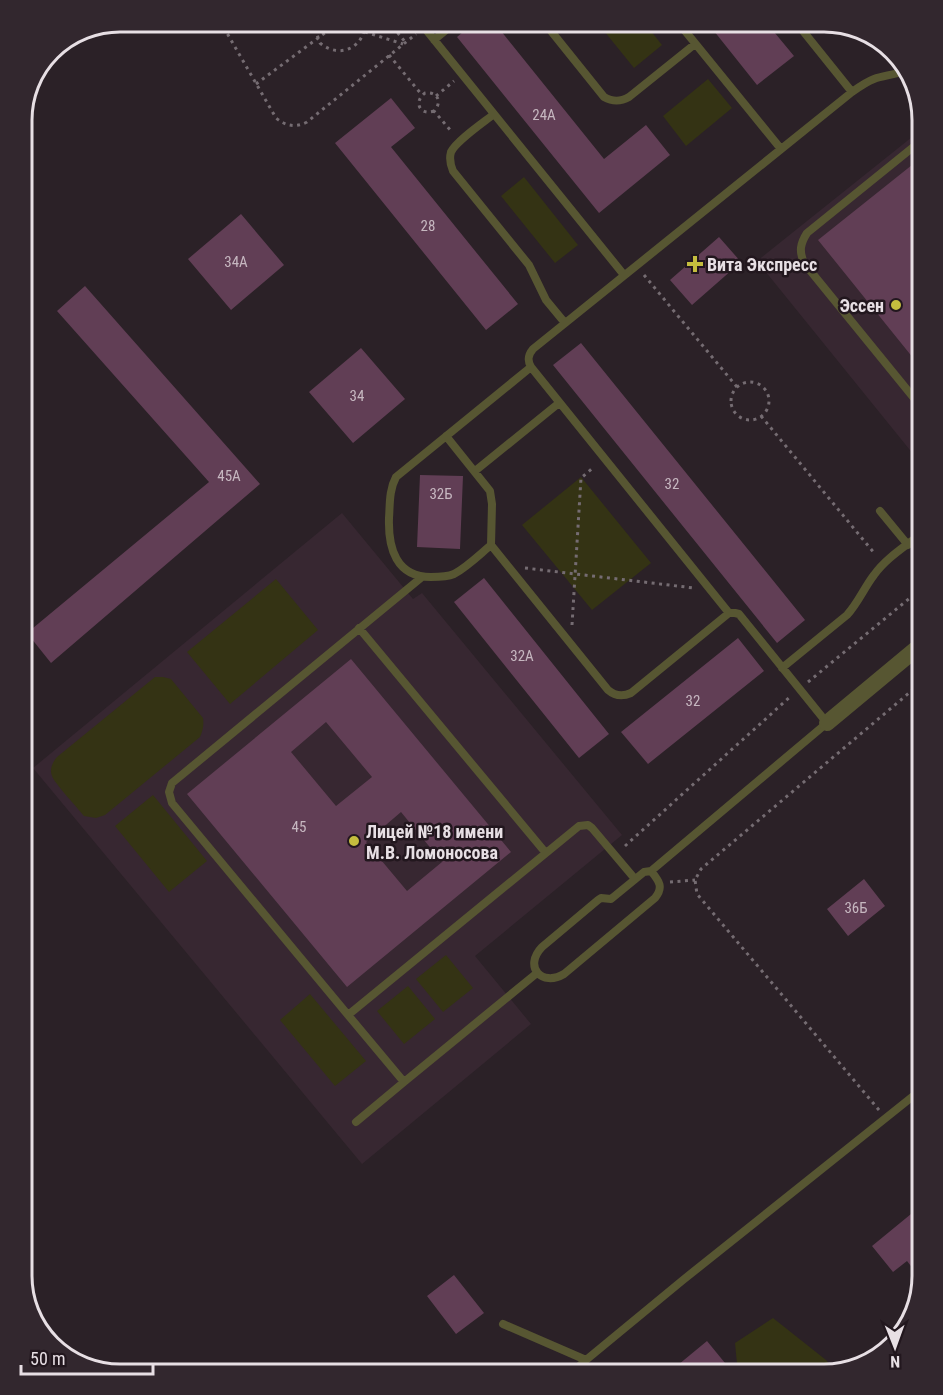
<svg xmlns="http://www.w3.org/2000/svg" width="943" height="1395" viewBox="0 0 943 1395" font-family="'Roboto Condensed',sans-serif">
  <rect width="100%" height="100%" fill="#2b2127"/>
  <!-- built -->
  <path fill="#372731" d="M922 129V465L757 261Z
    M342 513 413 599 422 593 622 835 475 956 531 1024 362 1164 33 768Z"/>
  <!-- green -->
  <path fill="#343314" d="M596 21H643L662 45 634 68Z
    M708 79 732 108 686 146 663 116Z
    M524 177 578 245 555 263 501 196Z
    M581 477 651 563 592 610 522 525Z
    M276 579 318 630 230 704 187 652Z
    M155 677H163L171 679 203 718C204 725 203 730 200 737L105 815 96 818 84 816C77 807 55 784 52 776 49 769 53 762 57 757Z
    M153 795 207 861 169 892 115 826Z
    M446 955 473 988 443 1012 416 979Z
    M408 986 435 1019 404 1044 377 1011Z
    M310 994 366 1061 335 1086 280 1020Z
    M773 1318 826 1360 835 1371 824 1374H738L735 1343Z"/>
  <!-- building -->
  <path fill="#613e55" fill-rule="evenodd" d="M476 21H493L604 159 646 125 670 155 599 213 457 37Z
    M706 21H765L794 56 757 85Z
    M391 98 415 128 391 147 518 304 486 330 335 143Z
    M922 157V369L818 240Z
    M241 214 284 265 231 310 188 259Z
    M719 237 741 262 692 305 670 280Z
    M85 286 260 484 51 663 27 633 209 482 57 311Z
    M581 343 805 620 777 643 553 365Z
    M361 348 405 399 353 443 309 392Z
    M420 475 463 476 460 549 417 547Z
    M484 578 609 734 579 758 454 602Z
    M738 638 764 671 648 764 621 732Z
    M351 659 511 852 347 987 187 794ZM326 722 372 777 336 806 291 752ZM401 812 442 862 407 891 366 842Z
    M864 879 885 906 848 936 827 909Z
    M922 1205V1276L921 1279 907 1261 893 1272 872 1246Z
    M454 1275 484 1313 456 1334 427 1296Z
    M707 1341 734 1374H667Z"/>
  <g fill="none" stroke-linecap="round" stroke-linejoin="round">
    <!-- path -->
    <path stroke="#756c72" stroke-width="3" stroke-dasharray="3 4.5" stroke-linecap="butt" d="M220 21 276 118C286 126 295 128 307 122L416 34
      M316 21V32L320 43C340 60 366 47 365 21
      M388 21 406 43
      M365 32 403 44
      M389 55 422 95
      M256 84 341 21
      M436 96 454 81
      M434 111C420 116 413 102 425 93 437 91 443 102 434 111L451 131
      M644 275 737 387
      M731 401a19 19 0 1 1 38 0a19 19 0 1 1-38 0Z
      M761 416 875 554
      M525 568 694 588
      M572 625 581 478 594 467
      M808 682 922 588
      M625 846 791 696
      M670 882 695 880
      M879 1110 697 894 695 880 701 869 922 682"/>
    <!-- lane -->
    <path stroke="#575632" stroke-width="8" d="M419 21 624 275
      M543 21 604 97C613 102 620 102 629 97L695 44
      M677 21 781 149
      M795 21 852 92
      M434 40 457 21
      M494 114C484 122 456 141 451 152 449 159 450 164 453 171L529 265 546 300 565 323
      M531 367 396 477C389 490 390 504 389 518 388 548 396 577 431 577 439 577 447 577 454 574 467 567 479 555 491 545L608 690C615 696 622 697 631 693L729 613
      M922 408 804 263C799 251 800 244 807 233L922 140
      M446 436 490 491 492 504 491 545
      M475 471 559 403
      M880 511 908 545
      M359 628 545 852
      M782 668 847 615C858 603 864 588 874 575 886 558 906 546 922 533
      M651 871C659 881 664 887 655 898L564 974C542 987 523 967 542 947L598 900 601 898 611 899 644 872 651 871 827 723 739 614 735 613H729L531 367C527 360 528 355 533 349L852 92C859 87 866 82 874 79 885 75 897 75 908 69
      M537 973 404 1082 348 1015 579 826 588 825 592 828 635 879
      M348 1015 172 803 169 792 172 783 422 577
      M356 1122 404 1082
      M503 1324 586 1360 683 1280 922 1089
      M571 1374 586 1360"/>
    <!-- street -->
    <path stroke="#575632" stroke-width="16" d="M827 723 922 644"/>
  </g>
  <!-- markers -->
  <g fill="#c4bd3e" stroke="#22171e" stroke-width="2">
    <path d="M692 255h6v6h6v6h-6v6h-6v-6h-6v-6h6z"/>
    <circle cx="896" cy="305" r="6"/>
    <circle cx="354" cy="841" r="6"/>
  </g>
  <g text-anchor="middle" dominant-baseline="central" stroke-width="5" stroke-linejoin="round" paint-order="stroke">
    <!-- number labels -->
    <g font-size="15" fill="#c6b7c0">
      <text x="544" y="115">24А</text>
      <text x="428" y="226">28</text>
      <text x="236" y="262">34А</text>
      <text x="357" y="396">34</text>
      <text x="229" y="476">45А</text>
      <text x="672" y="484">32</text>
      <text x="441" y="494">32Б</text>
      <text x="522" y="656">32А</text>
      <text x="693" y="701">32</text>
      <text x="299" y="827">45</text>
      <text x="856" y="908">36Б</text>
    </g>
    <!-- poi labels -->
    <g font-size="18" font-weight="bold" fill="#e7dfe4" stroke="#22171e" text-anchor="start">
      <text x="707" y="264">Вита Экспресс</text>
      <text x="884" y="305" text-anchor="end">Эссен</text>
      <text x="366" y="831">Лицей №18 имени<tspan x="366" dy="21">М.В. Ломоносова</tspan></text>
    </g>
  </g>
  <!-- crop -->
  <path d="M0 0H943V1395H0ZM120 32H824A88 88 0 0 1 912 120V1276A88 88 0 0 1 824 1364H120A88 88 0 0 1 32 1276V120A88 88 0 0 1 120 32Z" fill="#32272e" fill-rule="evenodd"/>
  <path fill="none" stroke="#e7dfe4" stroke-width="3" d="M120 32H824A88 88 0 0 1 912 120V1276A88 88 0 0 1 824 1364H120A88 88 0 0 1 32 1276V120A88 88 0 0 1 120 32Z"/>
  <!-- north arrow -->
  <g transform="translate(895 1347) rotate(179)" stroke="#22171e" stroke-width="4.5" paint-order="stroke">
  <path d="M0-4.5L10 22L0 15L-10 22Z" fill="#e7dfe4"/>
  <text y="-9" font-size="16" font-weight="bold" text-anchor="middle" fill="#e7dfe4">N</text>
  </g>
  <!-- scale -->
  <path d="M21 1365v9h132v-9" fill="none" stroke="#e7dfe4" stroke-width="3"/>
  <text x="30" y="1365" font-size="18" fill="#e7dfe4" stroke="#22171e" stroke-width="4.5" paint-order="stroke">50 m</text>
</svg>
